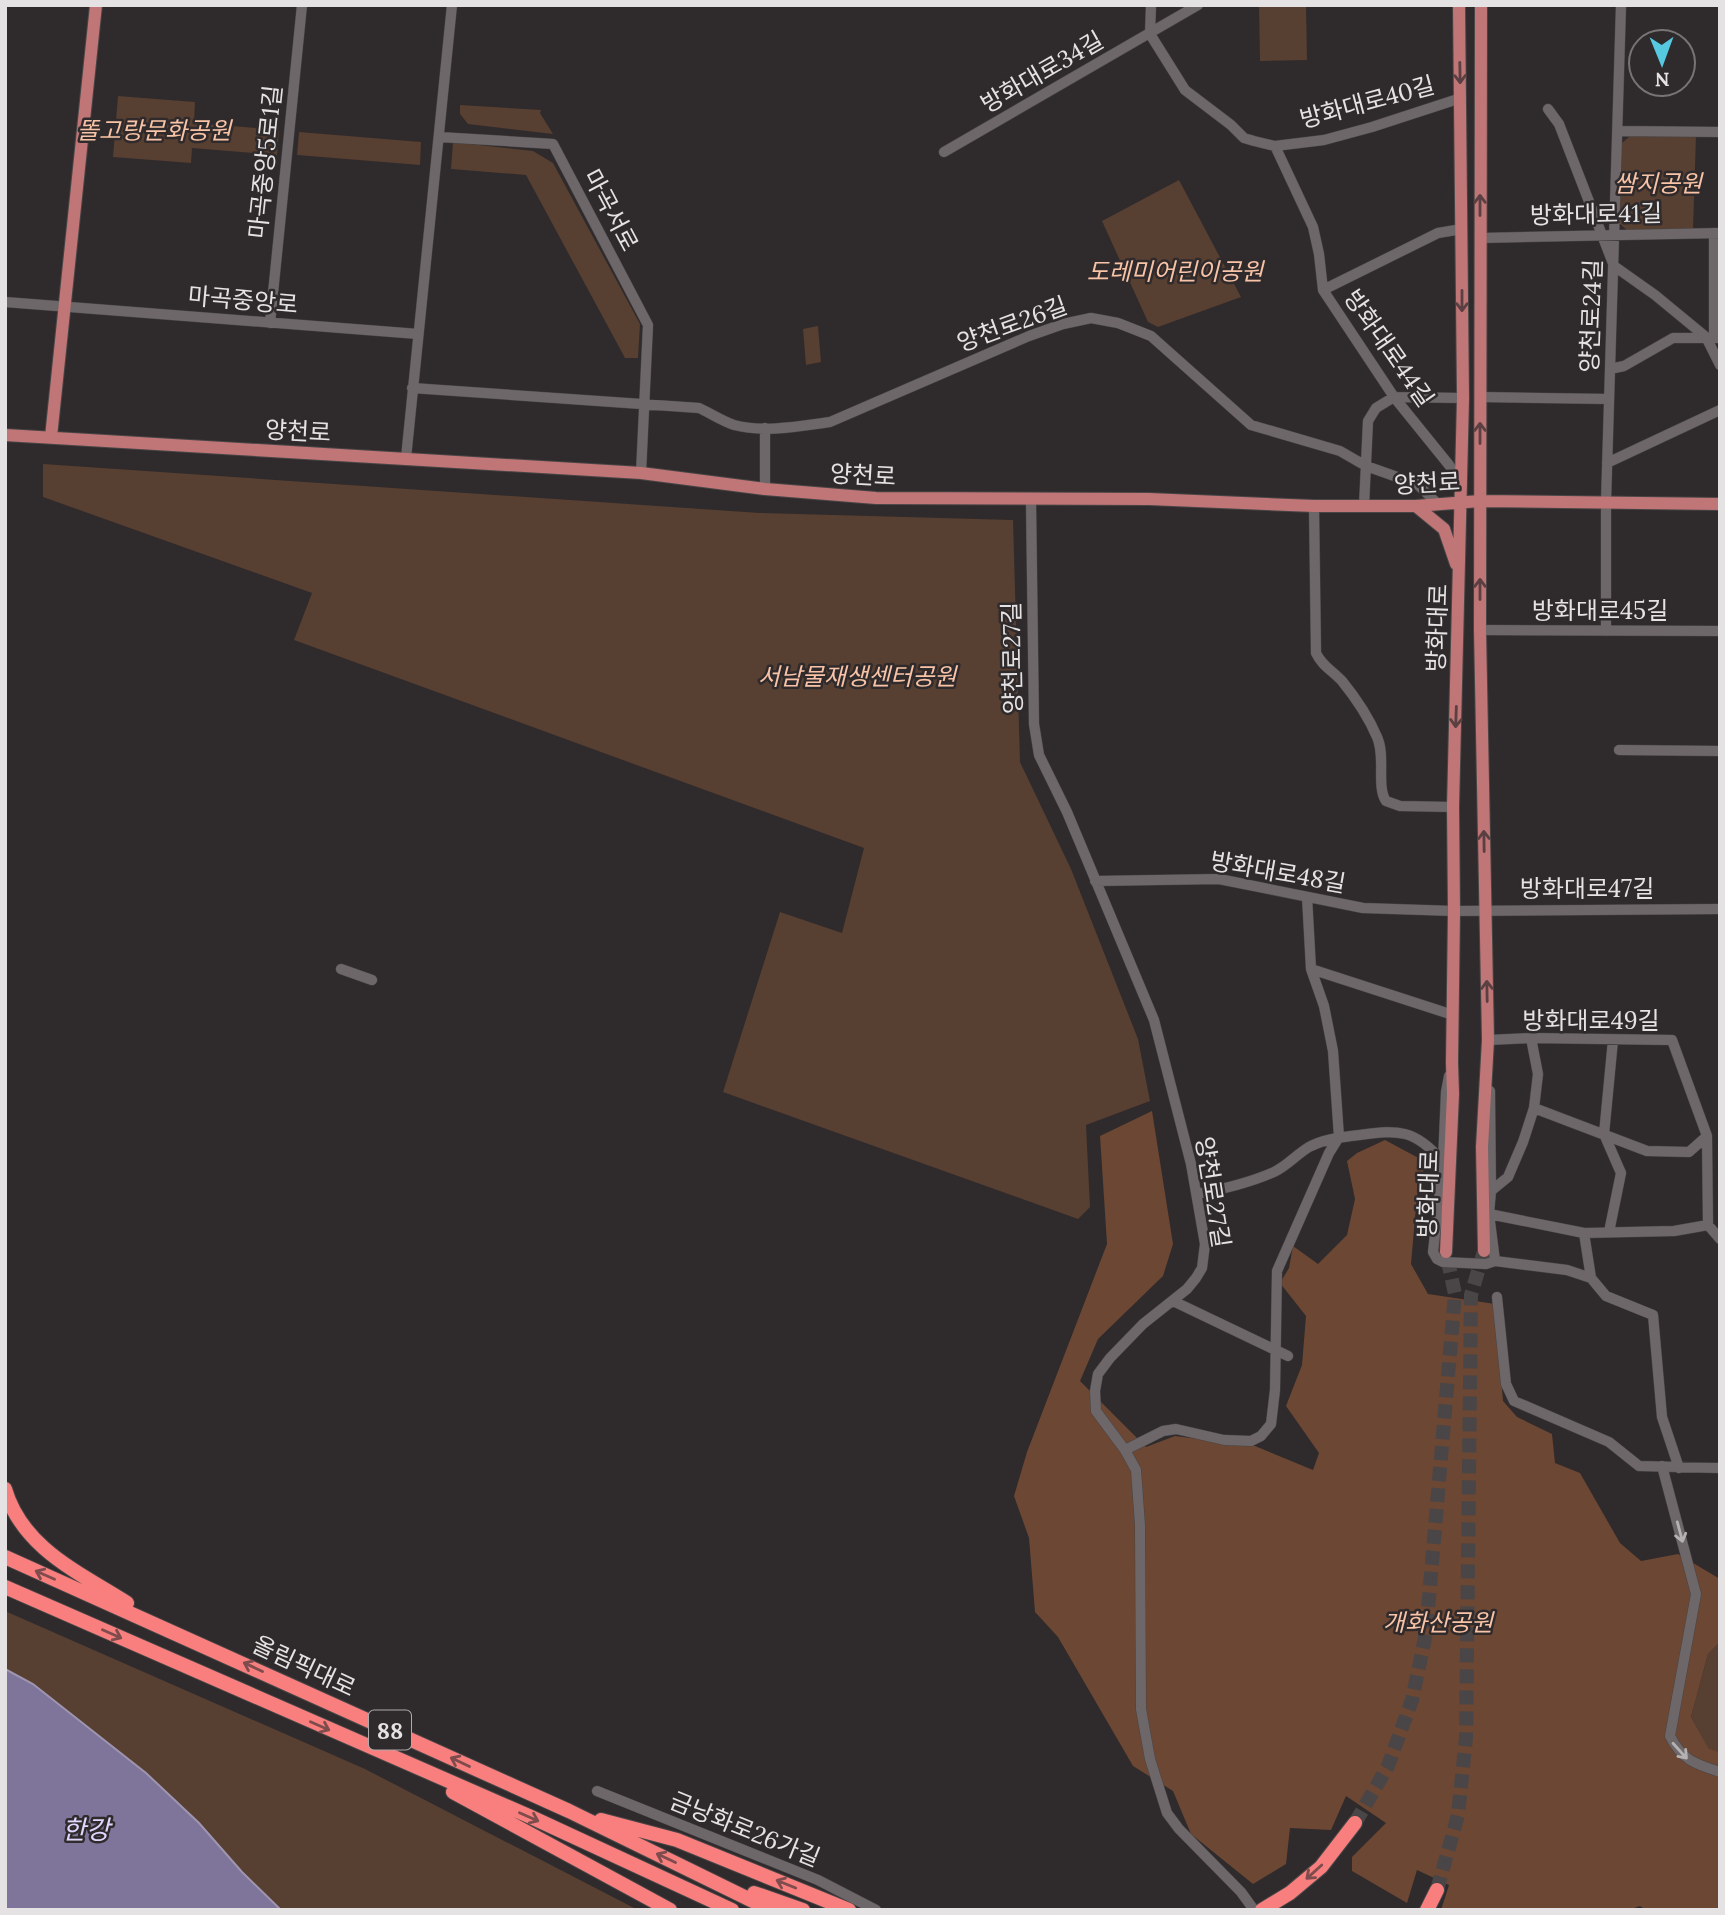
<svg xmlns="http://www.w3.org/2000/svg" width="1725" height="1915" viewBox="0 0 1725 1915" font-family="Lora,'Noto Sans KR',serif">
  <rect width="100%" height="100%" fill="#2f2a2c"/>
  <!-- green -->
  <path fill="#573f31" d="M1259 5H1306L1307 60 1260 61Z
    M118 96 195 102 194 123 279 130 277 155 192 148 191 163 113 157Z
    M460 105 541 110 540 113 553 134 468 124 460 114Z
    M299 132 421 142 420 165 297 155Z
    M1632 134 1696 136 1693 230 1628 231 1619 223 1622 143Z
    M453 142 533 151 553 163 640 324 638 358H625L526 175 451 169Z
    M1179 180 1241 297 1158 327 1148 322 1102 221Z
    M818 326 821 362 806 365 803 329Z
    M43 464 760 513 1013 520 1020 762 1071 869 1138 1039 1150 1101 1086 1125 1090 1207 1078 1219 723 1092 780 912 842 933 864 848 294 640 312 593 43 497Z
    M5 1611 365 1769 638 1910H281L33 1684 5 1669Z
    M1720 1642V1752L1709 1750 1691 1717 1708 1654Z"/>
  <!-- forest -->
  <path fill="#6c4733" d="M1152 1111 1173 1244 1163 1276 1098 1339 1080 1381 1146 1447 1175 1436 1255 1446 1313 1470 1319 1453 1286 1406 1302 1365 1306 1316 1280 1283 1289 1268 1293 1246 1318 1264 1347 1235 1355 1199 1347 1161 1357 1153 1385 1140 1426 1162 1417 1195 1411 1264 1428 1294 1495 1304 1503 1401 1517 1417 1552 1434 1555 1463 1580 1473 1620 1543 1641 1561 1678 1554 1720 1579V1642L1708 1654 1691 1717 1709 1749 1720 1752V1910H1646L1640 1906 1629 1910H1441L1449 1885 1417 1870 1407 1903 1352 1871V1857L1386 1823 1346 1796 1331 1830 1290 1828 1286 1864 1253 1884 1191 1834 1173 1791 1133 1766 1058 1637 1035 1612 1029 1538 1014 1496 1027 1452 1107 1244 1100 1136Z"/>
  <!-- water -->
  <path fill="#7f749a" stroke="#9e95b0" stroke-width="2" d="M5 1669 33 1684 146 1773 199 1823 242 1872 281 1910H5Z"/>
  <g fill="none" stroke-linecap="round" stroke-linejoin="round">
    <!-- highway-tunnel -->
    <path stroke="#4a4647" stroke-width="14" stroke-dasharray="14 7" stroke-linecap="butt" d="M1355 1823 1388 1766 1412 1700 1426 1633 1455 1294 1446 1252
      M1437 1890 1458 1815 1466 1738 1471 1295 1484 1251"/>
    <!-- minor casing -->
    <g stroke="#484546" stroke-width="11">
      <path id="minor" d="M1151 5 1150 34 1185 90 1231 125 1244 138 1254 141 1275 146 1324 140 1372 127 1461 98
        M1548 109 1559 124 1614 266 1655 295 1706 337 1720 365
        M1618 131 1720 132
        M439 137 553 144 648 325 641 473
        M1275 146 1313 227 1319 254 1323 290 1394 397 1449 465 1462 484
        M944 152 1198 5
        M1714 233V337
        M1480 238 1720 233
        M1323 290 1438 233 1462 229
        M5 302 418 334
        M270 323 302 5
        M1610 369 1624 366 1673 338H1720
        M412 388 699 408C710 413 722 421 734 425 764 433 800 426 830 422L1029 336 1063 324 1091 318 1118 323 1151 336 1251 425 1340 451 1366 466 1417 484 1439 505
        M1480 397 1609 399
        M406 458 452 5
        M1607 463 1720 410
        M765 489V428
        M1031 500 1034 724 1039 755 1067 812 1154 1020 1191 1164 1205 1244 1202 1268 1196 1278 1187 1289 1143 1324 1110 1358 1098 1374 1095 1391 1096 1411 1125 1450 1136 1470 1140 1525 1141 1709 1150 1759 1167 1813 1179 1829 1241 1892 1254 1910
        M1314 506 1316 653C1322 666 1333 671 1342 681 1355 697 1369 718 1377 737 1386 756 1376 787 1386 801L1400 806 1453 807
        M1364 506 1368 421 1376 408 1394 397 1463 398
        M1480 630 1720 631
        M1606 631V502L1621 5
        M1619 750 1720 751
        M1095 881 1219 879 1363 908 1454 911 1720 909
        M1307 897 1311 969 1453 1015
        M341 969 372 980
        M1488 1040 1531 1038 1672 1040 1707 1136 1708 1225
        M1449 1076 1446 1092 1443 1162 1433 1252 1437 1259 1443 1262 1486 1264 1495 1261 1489 1214 1491 1191 1490 1091
        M1534 1108 1647 1151 1689 1152 1707 1136
        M1491 1191 1508 1177 1523 1142 1534 1108 1538 1074 1531 1038
        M1197 1194C1224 1189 1249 1183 1274 1172 1287 1166 1297 1154 1309 1147 1322 1140 1336 1138 1351 1136 1394 1131 1412 1125 1443 1162
        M1489 1214 1584 1233 1674 1231 1708 1225
        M1708 1225 1720 1239
        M1609 1232 1621 1173 1604 1134 1613 1040
        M1584 1233 1591 1278 1606 1296 1653 1315 1662 1417 1679 1468
        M1495 1261 1567 1270 1591 1278
        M1497 1297 1506 1384 1514 1401 1609 1442 1639 1466 1720 1468
        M1173 1301 1288 1356
        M1125 1450 1163 1431 1176 1429 1224 1440 1251 1441 1261 1436 1271 1424 1275 1390 1277 1271 1329 1153 1339 1137 1333 1051 1324 1006 1311 969
        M1662 1466 1696 1594 1670 1736C1682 1760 1695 1764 1720 1772
        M597 1791 818 1880 876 1910"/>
    </g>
    <!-- major casing -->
    <g stroke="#484546" stroke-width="14">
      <path id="major" d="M1481 5 1480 630 1488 1040 1482 1147 1484 1251
        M5 435 641 473 765 489 876 498 1149 499 1314 506H1416L1480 501 1720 504
        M51 437 96 5
        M1416 506 1444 529 1456 564
        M1446 1252 1453 1094 1452 1063 1454 911 1453 807 1463 398 1459 5"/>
    </g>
    <!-- highway casing -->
    <g stroke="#484546" stroke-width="16">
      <path id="highway" d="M5 1489C22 1548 80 1573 127 1603
        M5 1557 569 1811 771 1910
        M5 1587 531 1817 732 1910
        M453 1792 670 1910
        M601 1820 677 1840 849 1910
        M754 1893 803 1910
        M1262 1910 1290 1893 1321 1867 1355 1823
        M1427 1910 1437 1890"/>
    </g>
    <!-- minor -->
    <use href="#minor" stroke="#6d6769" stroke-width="10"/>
    <!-- major -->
    <use href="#major" stroke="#c07576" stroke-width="12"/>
    <!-- highway -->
    <use href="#highway" stroke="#f87f7e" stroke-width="14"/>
  </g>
  <!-- one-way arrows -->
  <defs><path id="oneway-shaft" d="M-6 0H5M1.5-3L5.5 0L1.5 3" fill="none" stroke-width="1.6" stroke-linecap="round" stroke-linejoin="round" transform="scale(1.75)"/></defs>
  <g stroke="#5a4042">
    <use href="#oneway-shaft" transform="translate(1460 73) rotate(89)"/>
    <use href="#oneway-shaft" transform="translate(1480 205) rotate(-90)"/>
    <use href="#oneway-shaft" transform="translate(1462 301) rotate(90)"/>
    <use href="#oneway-shaft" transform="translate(1480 433) rotate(-90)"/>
    <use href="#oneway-shaft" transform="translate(1480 589) rotate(-90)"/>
    <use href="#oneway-shaft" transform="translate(1456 717) rotate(92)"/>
    <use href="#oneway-shaft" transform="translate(1484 841) rotate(-91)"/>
    <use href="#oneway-shaft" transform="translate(1487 991) rotate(-91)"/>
  </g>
  <g stroke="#b5b1b2">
    <use href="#oneway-shaft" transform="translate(1680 1532) rotate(75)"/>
    <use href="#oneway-shaft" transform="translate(1680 1751) rotate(48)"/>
  </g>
  <g stroke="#7f4c4d">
    <use href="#oneway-shaft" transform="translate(45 1575) rotate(-156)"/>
    <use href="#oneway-shaft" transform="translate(112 1634) rotate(24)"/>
    <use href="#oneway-shaft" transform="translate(253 1667) rotate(-155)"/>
    <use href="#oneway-shaft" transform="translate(320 1726) rotate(24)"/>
    <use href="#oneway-shaft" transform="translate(460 1762) rotate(-155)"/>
    <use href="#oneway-shaft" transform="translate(529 1817) rotate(24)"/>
    <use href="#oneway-shaft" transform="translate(666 1858) rotate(-155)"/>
    <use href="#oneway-shaft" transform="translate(1314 1872) rotate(138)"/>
    <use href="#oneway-shaft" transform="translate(786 1884) rotate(-158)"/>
  </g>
  <g text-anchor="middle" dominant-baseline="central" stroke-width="5" stroke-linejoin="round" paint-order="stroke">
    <!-- shield labels -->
    <rect fill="#2f2a2c" stroke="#aeabac" stroke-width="2" x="369" y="1710.5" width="42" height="39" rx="5"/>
    <g font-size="23" font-weight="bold" fill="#e5e2e3">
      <text x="390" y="1730">88</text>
    </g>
    <!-- street labels -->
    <g font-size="24" fill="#e5e2e3" stroke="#2f2a2c">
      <text transform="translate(1042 72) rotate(-30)">방화대로34길</text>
      <text transform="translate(1367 102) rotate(-15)">방화대로40길</text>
      <text transform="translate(265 162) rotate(-84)">마곡중앙5로1길</text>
      <text transform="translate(611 210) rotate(62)">마곡서로</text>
      <text transform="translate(1596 214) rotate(-1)">방화대로41길</text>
      <text transform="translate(243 300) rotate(5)">마곡중앙로</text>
      <text transform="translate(1591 316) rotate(-88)">양천로24길</text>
      <text transform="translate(1012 324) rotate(-20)">양천로26길</text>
      <text transform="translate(1389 348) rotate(55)">방화대로44길</text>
      <text transform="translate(298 431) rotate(3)">양천로</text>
      <text transform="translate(863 475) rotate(3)">양천로</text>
      <text transform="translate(1427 483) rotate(-3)">양천로</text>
      <text x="1600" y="610">방화대로45길</text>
      <text transform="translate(1437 628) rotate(-88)">방화대로</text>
      <text transform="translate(1012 658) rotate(-91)">양천로27길</text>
      <text transform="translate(1278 872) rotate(10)">방화대로48길</text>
      <text x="1587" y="888">방화대로47길</text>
      <text x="1591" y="1020">방화대로49길</text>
      <text transform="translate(1213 1192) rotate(81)">양천로27길</text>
      <text transform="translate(1428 1194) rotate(-88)">방화대로</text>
      <text transform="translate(304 1666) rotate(25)">올림픽대로</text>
      <text transform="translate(745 1829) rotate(22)">금낭화로26가길</text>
    </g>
    <!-- park labels -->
    <g font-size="24" font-style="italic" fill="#f8c3a6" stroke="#2f2a2c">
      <text x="154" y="130">똘고랑문화공원</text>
      <text x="1658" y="183">쌈지공원</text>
      <text x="1175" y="271">도레미어린이공원</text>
      <text x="857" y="676">서남물재생센터공원</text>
      <text x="1438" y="1622">개화산공원</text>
    </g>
    <!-- water labels -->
    <g font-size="26" font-style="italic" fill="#e0d6fd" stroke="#2f2a2c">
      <text x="86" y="1829">한강</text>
    </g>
  </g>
  <!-- border -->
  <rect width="1725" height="1915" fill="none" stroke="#e5e2e3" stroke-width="14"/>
  <!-- north arrow -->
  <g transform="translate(1662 63) rotate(179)"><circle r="33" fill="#2f2a2c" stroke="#787475" stroke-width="2"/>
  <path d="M0-5L12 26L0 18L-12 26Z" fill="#56c9e0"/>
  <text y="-10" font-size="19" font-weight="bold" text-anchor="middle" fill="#e5e2e3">N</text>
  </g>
</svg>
